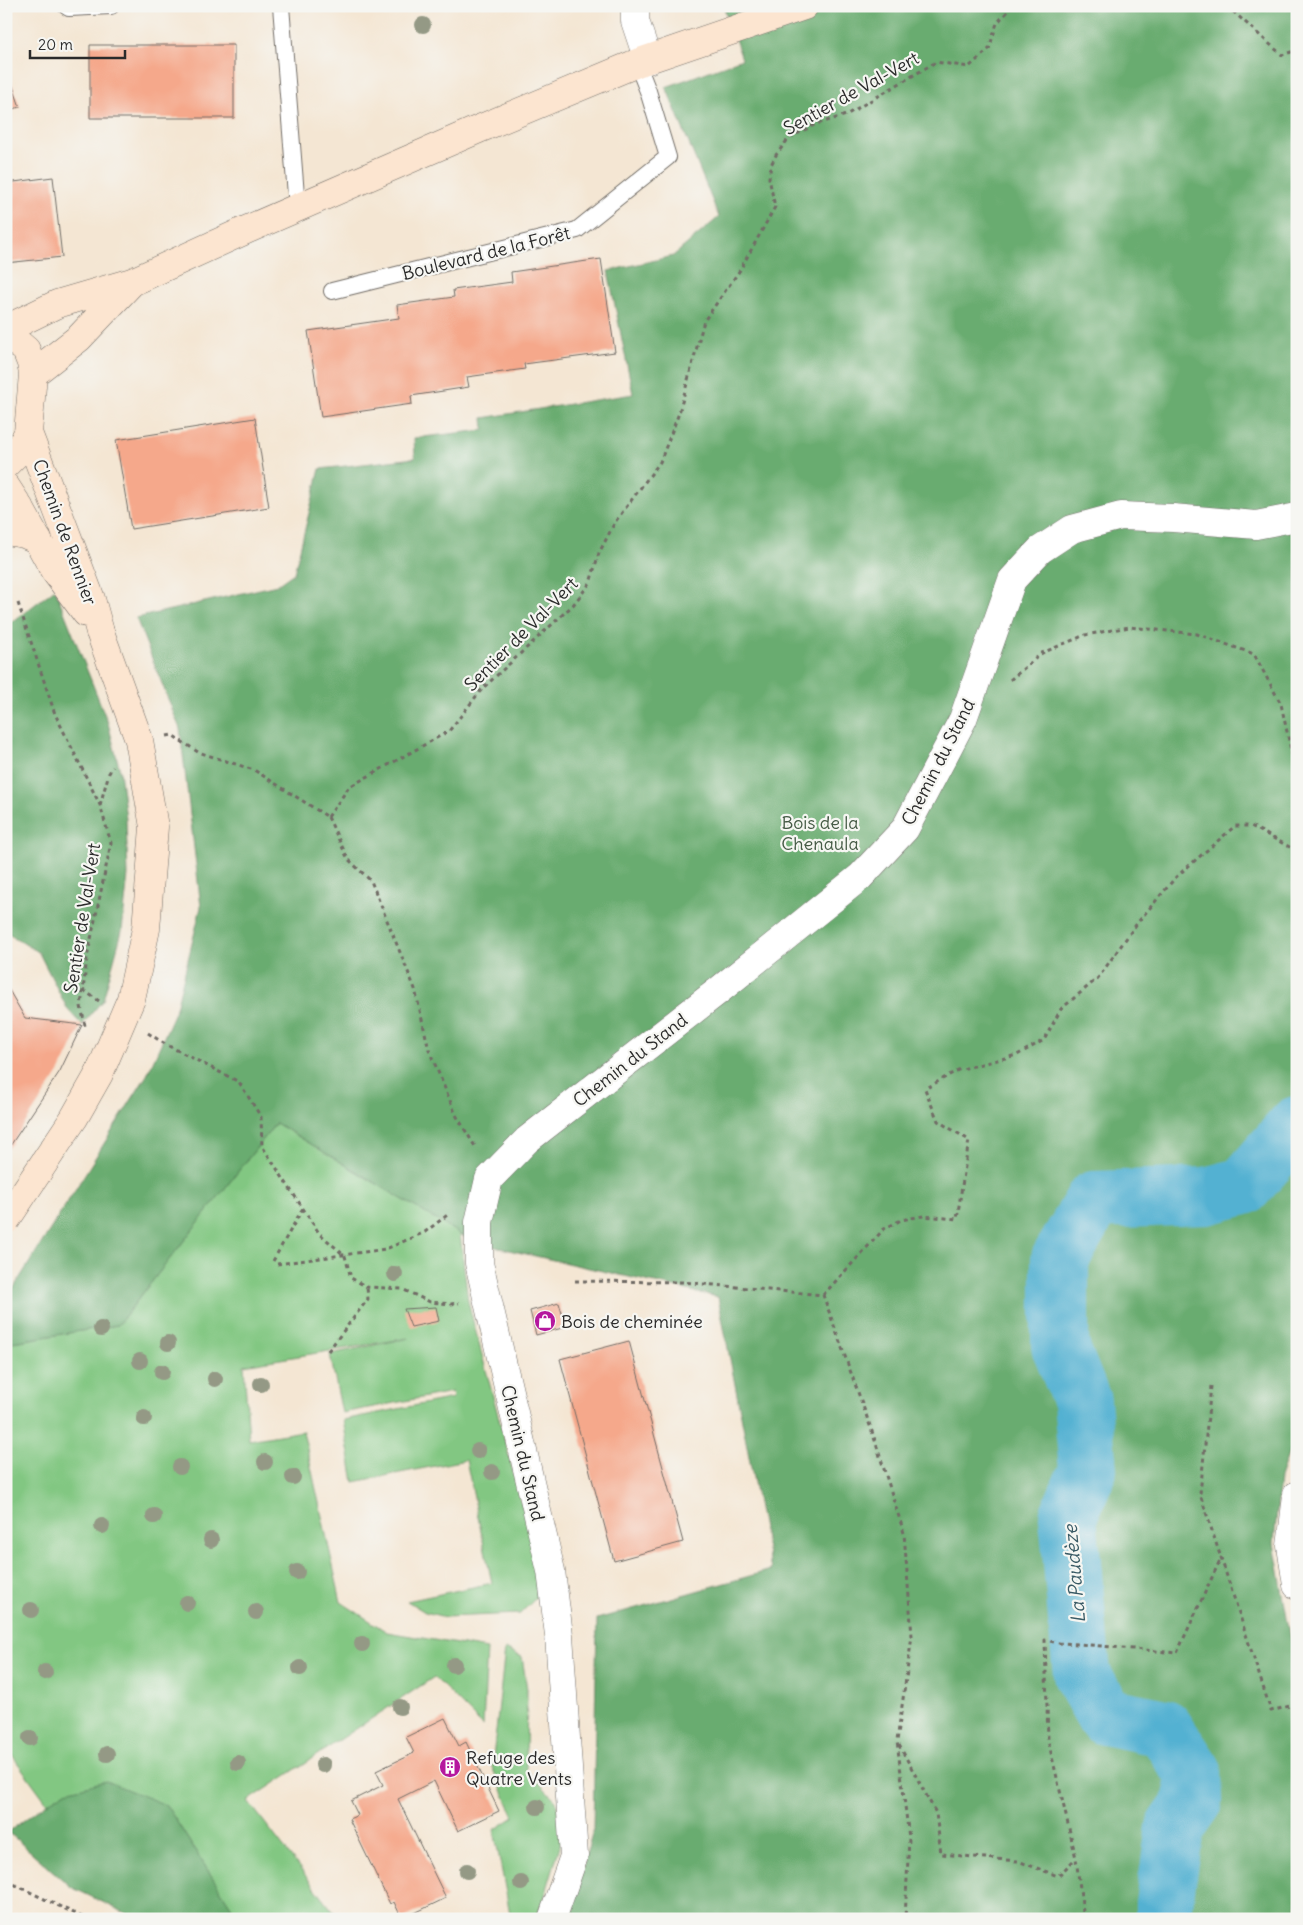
<svg xmlns="http://www.w3.org/2000/svg" width="1303" height="1925" viewBox="0 0 1303 1925" font-family="Delius,sans-serif">
  <rect width="100%" height="100%" fill="#f6f6f2"/>
  <filter id="ink" filterUnits="userSpaceOnUse"><feTurbulence type="fractalNoise" baseFrequency=".02" numOctaves="2"/><feDisplacementMap in="SourceGraphic" scale="10" xChannelSelector="R" yChannelSelector="G"/><feConvolveMatrix kernelMatrix="1 2 1 2 8 2 1 2 1" color-interpolation-filters="sRGB"/></filter>
  <filter id="wash" filterUnits="userSpaceOnUse"><feTurbulence type="fractalNoise" baseFrequency=".0096" numOctaves="4" result="noise"/><feDisplacementMap in="SourceGraphic" scale="20" xChannelSelector="R" yChannelSelector="G"/><feGaussianBlur stdDeviation="1.12" result="paint"/><feColorMatrix in="noise" values="0 0 0 0 0 0 0 0 0 0 0 0 0 0 0 0 0 1.4 0 .05"/><feComposite in="paint" operator="in"/></filter>
  <g filter="url(#wash)">
    <rect width="100%" height="100%" fill="#f4e6d3"/>
    <!-- green -->
    <path fill="#82c782" stroke="#567956" d="M276 1123 460 1234 468 1301 474 1325 535 1554 539 1577 537 1597 520 1614 445 1617 425 1612 407 1601 492 1583 466 1460 354 1482 343 1420 453 1398 452 1392 342 1413 330 1354 409 1338 244 1365 249 1440 303 1431 341 1602 387 1632 487 1649 483 1726 434 1677 248 1801 339 1919H239L166 1805 66 1791 47 1803 6 1747V1343L118 1325Z
      M505 1649 522 1657 527 1689 526 1770 556 1800 562 1839 538 1919H511L494 1830 514 1817 492 1767Z"/>
    <!-- forest -->
    <path fill="#69ac70" stroke="#4a6c4e" d="M725 6H1297V1429L1280 1478 1274 1543 1297 1674V1919H568L593 1830 597 1619 771 1570 718 1297 473 1242 276 1123 118 1325 6 1343V1300L147 1075 175 1012 201 907 180 729 136 618 277 585 294 573 320 469 415 458 414 438 484 430 483 418 633 394 608 271 673 256 719 217 666 87 742 59 724 8Z
      M55 589 108 723 120 771 126 819 128 875 122 931 103 1000 82 1025 68 1010 39 953 6 932V623L16 619Z
      M106 1781 166 1805 239 1919H138L71 1887 8 1832 47 1803 66 1791Z"/>
    <g fill="none" stroke-linecap="round" stroke-linejoin="round">
      <!-- river -->
      <path stroke="#53b1d2" stroke-width="58" d="M1164 1919V1903L1175 1828 1194 1801 1193 1772 1164 1728 1105 1716 1082 1675 1068 1517 1088 1470 1082 1401 1060 1346V1259L1094 1200 1206 1196 1244 1186 1297 1125"/>
    </g>
    <g id="blocks">
      <!-- building -->
      <path fill="#f5a88b" d="M90 45H234V118H90Z
        M6 66 20 107 6 111Z
        M53 177 62 257 6 263V183Z
        M601 259 615 352 524 364 525 369 467 377 469 387 411 396 412 404 321 417 308 331 399 318 397 305 454 297 453 290 512 282 511 272Z
        M255 418 269 507 131 529 116 440Z
        M6 985 25 1018 82 1025 60 1071 6 1152Z
        M559 1303 566 1327 536 1335 530 1311Z
        M436 1307 439 1321 411 1327 404 1309Z
        M629 1341 683 1542 614 1561 560 1359Z
        M445 1718 459 1746 466 1742 499 1811 458 1831 434 1781 398 1799 446 1898 402 1919 394 1902 390 1904 349 1819 358 1815 351 1801 383 1785 376 1771 414 1753 406 1737Z
        M6 1912 20 1919H6Z"/>
    </g>
  </g>
  <g filter="url(#ink)">
    <use href="#blocks" fill-opacity="0" stroke="#716c66" stroke-width="1"/>
    <g fill="none" stroke-linecap="round" stroke-linejoin="round">
      <!-- lane casing -->
      <g stroke="#716c66" stroke-width="18">
        <path id="lane" d="M66 6 69 8 111 6
          M281 6 297 208
          M332 291 577 230 668 157 648 91 637 63"/>
      </g>
      <!-- street casing -->
      <g stroke="#716c66" stroke-width="29">
        <path id="street" d="M635 6V21L648 60
          M1297 1495 1291 1546 1297 1585
          M552 1919 574 1856 559 1635 551 1571 479 1263V1222L489 1179 527 1140 718 991 860 877 905 829 963 719 1012 580 1040 550 1072 529 1121 516 1173 518 1256 525 1297 517"/>
      </g>
      <!-- secondary casing -->
      <g stroke="#716c66" stroke-width="29">
        <path id="secondary" d="M6 329 57 304 132 282 246 230 479 129 637 63 804 6
          M6 333 26 350 31 363 33 374 28 433 17 453 6 464
          M33 374 79 338 131 283
          M28 433 91 599 100 632
          M6 487 21 510 54 570 86 613
          M6 531 24 534 38 540"/>
      </g>
      <!-- path -->
      <path stroke="#716c66" stroke-width="3" stroke-dasharray="4 4" stroke-linecap="butt" d="M1227 6 1282 55 1297 50
        M1291 6 1297 10
        M18 603 55 714 100 805 111 843 87 958 81 1006 85 1026
        M1010 680 1042 653 1085 635 1129 627 1197 634 1254 654 1281 704 1297 778
        M167 736 172 735 198 752 254 770 328 817
        M100 805 109 773 113 767
        M328 817 349 787 449 731 482 689 573 605 590 583 599 553 615 522 660 462 679 413 704 321 740 270 775 207 769 178 771 165 776 155 789 138 814 125 846 115 936 62 969 67 989 49 997 23 1013 6
        M328 817 348 859 371 881 415 989 429 1050 456 1115 476 1148
        M83 990 99 1001
        M148 1033 165 1044 239 1082 261 1117 262 1146 319 1233 345 1256 351 1278 367 1287 402 1289 430 1302 451 1304 459 1303
        M273 1261 303 1208
        M277 1264 386 1249 425 1232 450 1213
        M575 1281 682 1282 823 1295 873 1434 904 1533 912 1636 897 1741 909 1838 905 1919
        M823 1295 884 1229 901 1220 923 1216 957 1219 969 1140 938 1121 925 1089 958 1070 1017 1055 1044 1040 1061 1009 1098 978 1138 922 1176 877 1235 826H1251L1297 851
        M328 1351 368 1299 367 1287
        M1211 1386 1200 1494 1221 1558
        M899 1745 936 1813 941 1854 1018 1861 1058 1876 1075 1859
        M7 1881 86 1919
        M1084 1919 1076 1858 1048 1740 1045 1640 1059 1643 1079 1644 1177 1653 1221 1558 1271 1711 1297 1704"/>
      <!-- lane -->
      <use href="#lane" stroke="#fff" stroke-width="16"/>
      <!-- street -->
      <use href="#street" stroke="#fff" stroke-width="28"/>
      <!-- secondary -->
      <use href="#secondary" stroke="#fce5d0" stroke-width="28"/>
      <!-- secondary-bridge casing -->
      <g stroke="#716c66" stroke-width="29" stroke-linecap="butt">
        <path id="secondary-bridge" d="M6 1220 74 1118 99 1074 131 999 146 929 154 827 139 740 100 632"/>
      </g>
      <!-- secondary-bridge -->
      <use href="#secondary-bridge" stroke="#fce5d0" stroke-width="28"/>
    </g>
    <!-- trees -->
    <g fill="#949985">
      <circle cx="423" cy="25" r="8"/>
      <circle cx="395" cy="1274" r="8"/>
      <circle cx="101" cy="1329" r="8"/>
      <circle cx="168" cy="1343" r="8"/>
      <circle cx="140" cy="1361" r="8"/>
      <circle cx="162" cy="1372" r="8"/>
      <circle cx="215" cy="1379" r="8"/>
      <circle cx="261" cy="1384" r="8"/>
      <circle cx="144" cy="1418" r="8"/>
      <circle cx="478" cy="1451" r="8"/>
      <circle cx="265" cy="1462" r="8"/>
      <circle cx="180" cy="1467" r="8"/>
      <circle cx="492" cy="1472" r="8"/>
      <circle cx="293" cy="1477" r="8"/>
      <circle cx="154" cy="1516" r="8"/>
      <circle cx="102" cy="1526" r="8"/>
      <circle cx="211" cy="1540" r="8"/>
      <circle cx="297" cy="1572" r="8"/>
      <circle cx="187" cy="1603" r="8"/>
      <circle cx="31" cy="1610" r="8"/>
      <circle cx="256" cy="1612" r="8"/>
      <circle cx="362" cy="1644" r="8"/>
      <circle cx="454" cy="1665" r="8"/>
      <circle cx="300" cy="1668" r="8"/>
      <circle cx="45" cy="1672" r="8"/>
      <circle cx="400" cy="1707" r="8"/>
      <circle cx="30" cy="1738" r="8"/>
      <circle cx="107" cy="1754" r="8"/>
      <circle cx="238" cy="1763" r="8"/>
      <circle cx="323" cy="1765" r="8"/>
      <circle cx="537" cy="1807" r="8"/>
      <circle cx="467" cy="1871" r="8"/>
      <circle cx="521" cy="1883" r="8"/>
    </g>
  </g>
  <!-- icons -->
  <defs>
    <g id="shop-disc" transform="scale(1.125)"><circle r="9.5" fill="#b5179e" stroke="#f6f6f2"/><path d="M-5-2.5h2.3a2.7 3.5 0 0 1 5.4 0H5L5.5 6h-11ZM-1.5-2.5h3a1.5 2.3 0 0 0-3 0Z" fill="#fff"/></g>
    <g id="building-disc" transform="scale(1.125)"><circle r="9.5" fill="#b5179e" stroke="#f6f6f2"/><path d="M-4-6H4V6H1V3H-1V6H-4ZM-2.5-4.3h1.7v1.8h-1.7ZM.8-4.3h1.7v1.8H.8ZM-2.5-1h1.7V.8h-1.7ZM.8-1h1.7V.8H.8Z" fill="#fff"/></g>
  </defs>
  <g fill-rule="evenodd">
    <use href="#shop-disc" x="545" y="1321"/>
    <use href="#building-disc" x="450" y="1767"/>
  </g>
  <g text-anchor="middle" dominant-baseline="central" stroke-width="4.5" stroke-linejoin="round" paint-order="stroke">
    <!-- street labels -->
    <g font-size="18" fill="#2b2b2b" stroke="#f6f6f2">
      <text transform="translate(851 93) rotate(-29)">Sentier de Val-Vert</text>
      <text transform="translate(486 253) rotate(-14)">Boulevard de la Forêt</text>
      <text transform="translate(65 532) rotate(70)">Chemin de Rennier</text>
      <text transform="translate(521 634) rotate(-45)">Sentier de Val-Vert</text>
      <text transform="translate(938 762) rotate(-63)">Chemin du Stand</text>
      <text transform="translate(82 918) rotate(-81)">Sentier de Val-Vert</text>
      <text transform="translate(630 1060) rotate(-38)">Chemin du Stand</text>
      <text transform="translate(523 1453) rotate(77)">Chemin du Stand</text>
    </g>
    <!-- park labels -->
    <g font-size="18" fill="#455a45" stroke="#f6f6f2">
      <text x="820" y="822">Bois de la<tspan x="820" dy="21">Chenaula</tspan></text>
    </g>
    <!-- poi labels -->
    <g font-size="18" fill="#2b2b2b" stroke="#f6f6f2" text-anchor="start">
      <text x="561" y="1321">Bois de cheminée</text>
      <text x="466" y="1757">Refuge des<tspan x="466" dy="21">Quatre Vents</tspan></text>
    </g>
    <!-- water labels -->
    <g font-size="19" font-style="italic" fill="#395a65" stroke="#f6f6f2">
      <text transform="translate(1074 1574) rotate(-95)">La Paudèze</text>
    </g>
  </g>
  <!-- margin -->
  <rect width="1303" height="1925" fill="none" stroke="#f6f6f2" stroke-width="25"/>
  <!-- scale -->
  <path d="M30 50v8h95v-8" fill="none" stroke="#2b2b2b" stroke-width="2.5"/>
  <text x="38" y="50" font-size="15" fill="#2b2b2b" stroke="#f6f6f2" stroke-width="4" paint-order="stroke">20 m</text>
</svg>
